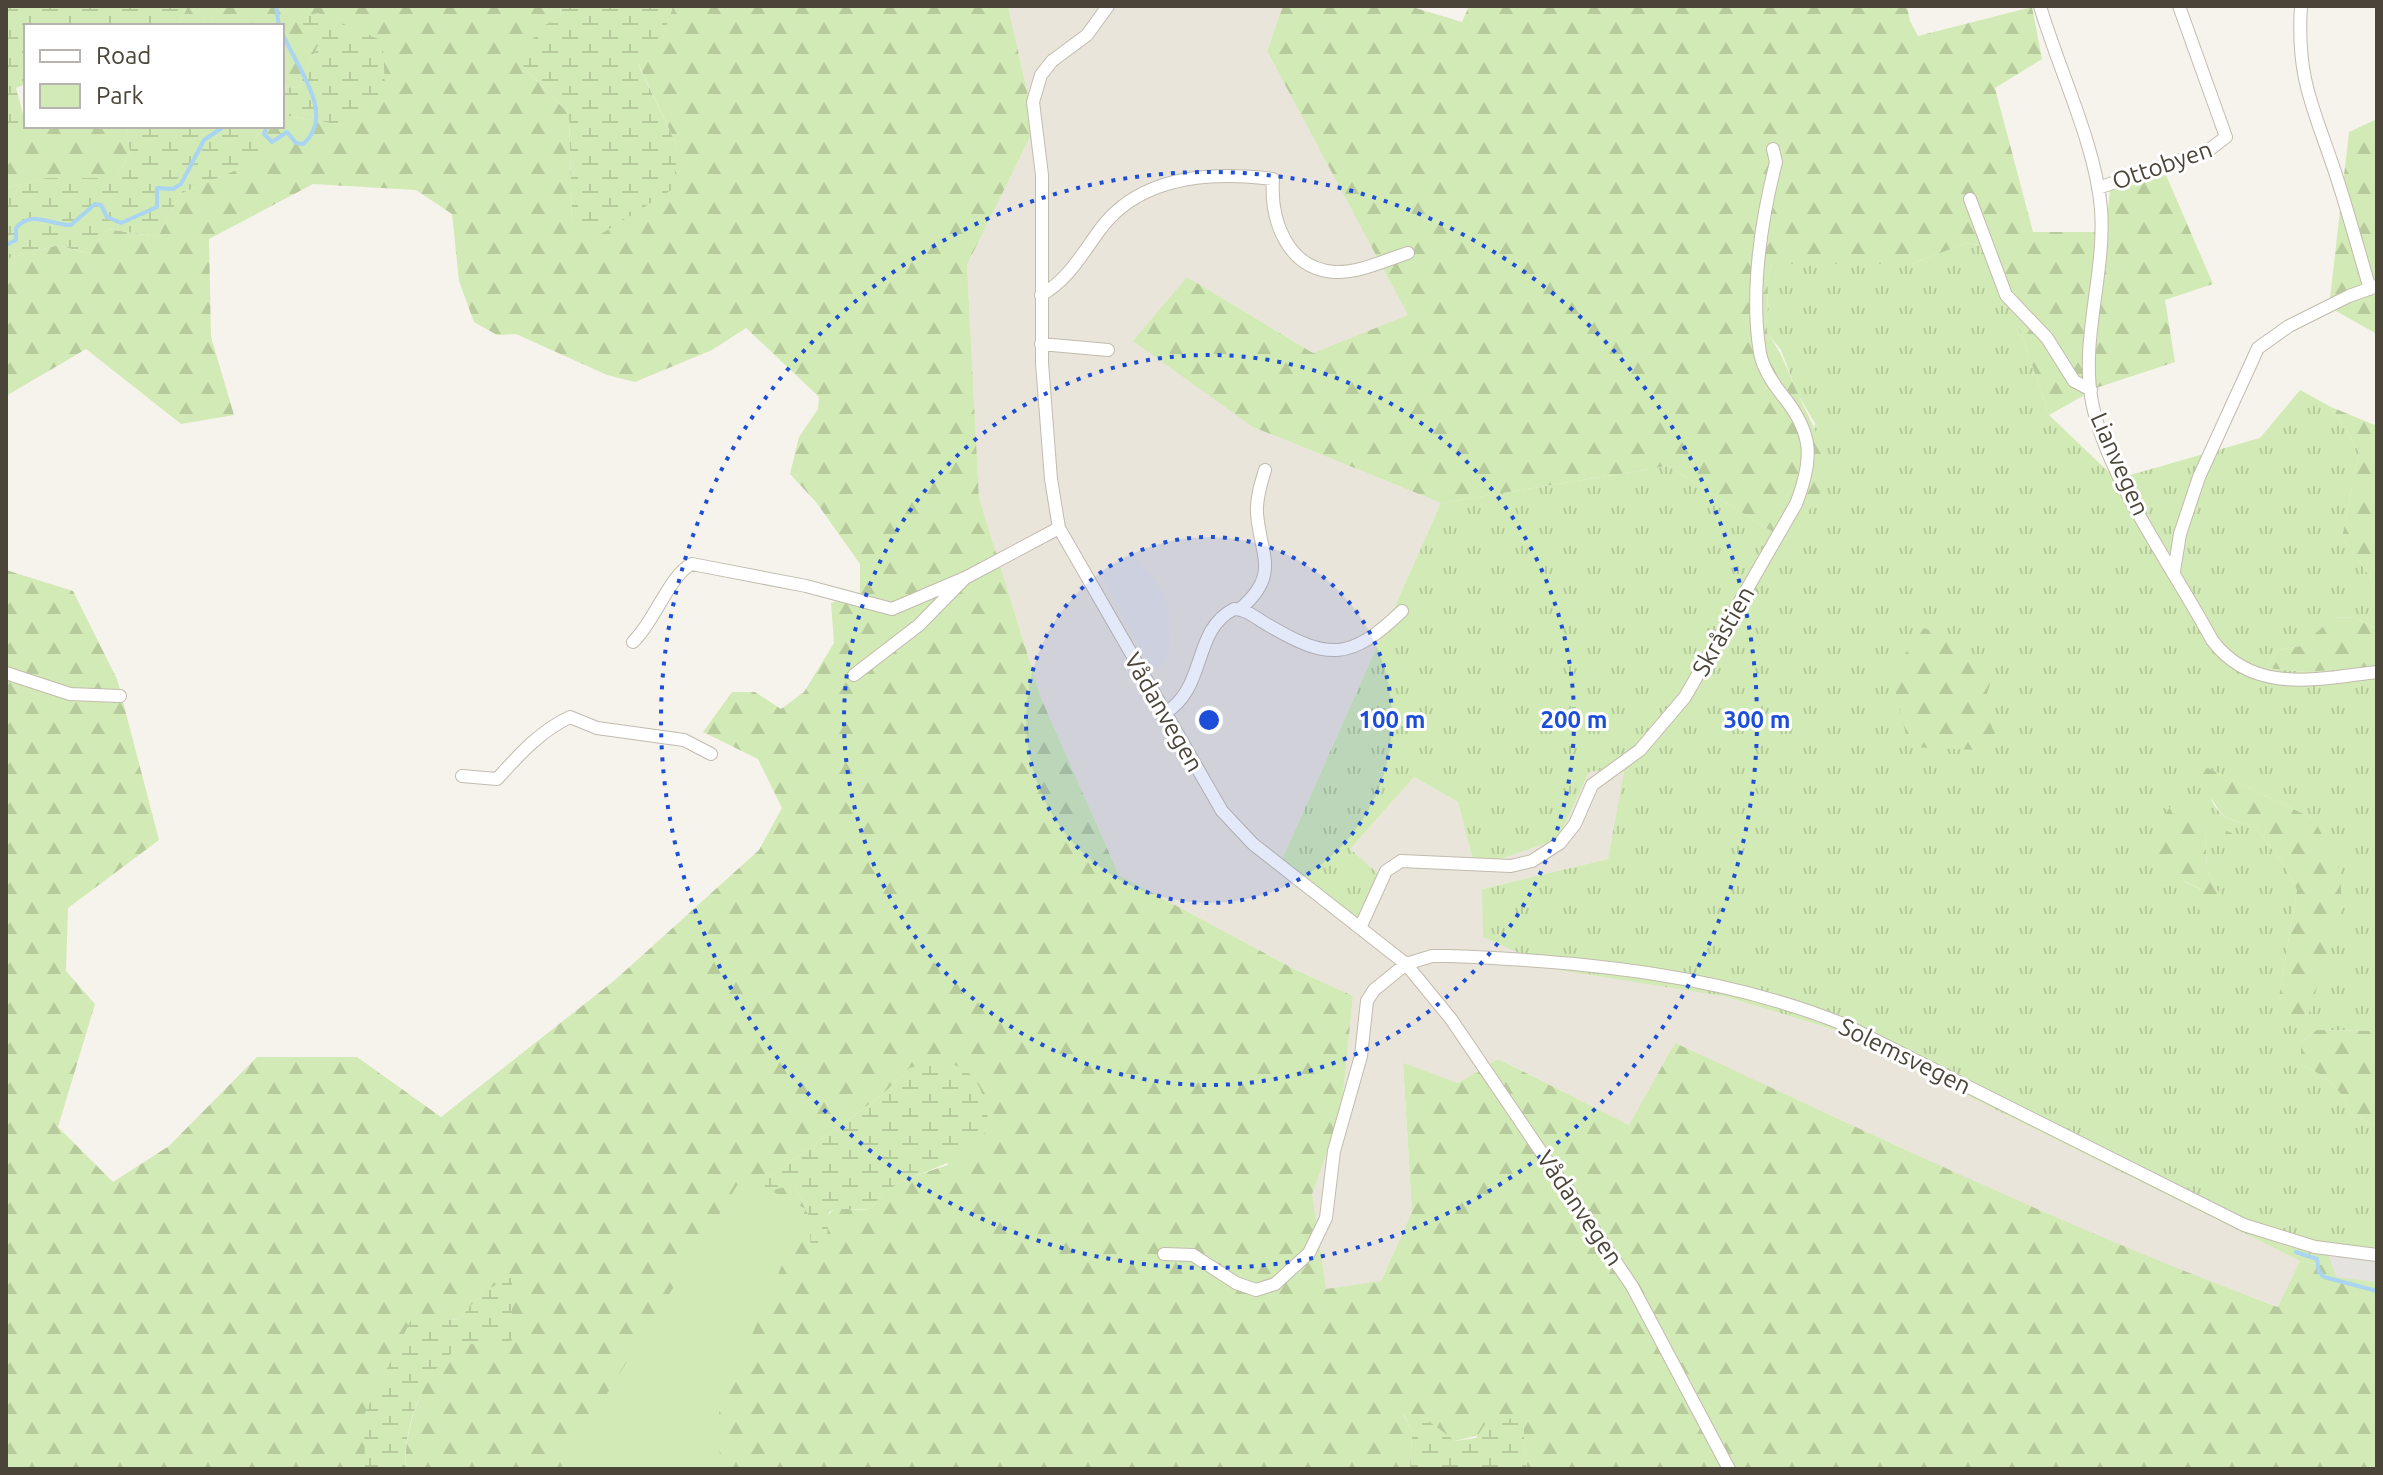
<svg xmlns="http://www.w3.org/2000/svg" width="2383" height="1475" viewBox="0 0 2383 1475" font-family="Ubuntu,sans-serif">
  <defs>
    <pattern id="grass-tufts" width="24" height="20" patternUnits="userSpaceOnUse" patternTransform="scale(2)"><rect width="24" height="20" fill="#d2eab5"/><path d="M3 7l-1-3M5 7V3M7 7l1-3M15 17l-1-3M17 17v-4M19 17l1-3" fill="none" stroke="#b6ca9c"/></pattern>
    <pattern id="forest-firs" width="22" height="20" patternUnits="userSpaceOnUse" patternTransform="scale(2)"><rect width="22" height="20" fill="#d2eab5"/><path d="M5 1l3.5 6h-7zM16 11l3.5 6h-7z" fill="#b6ca9c"/></pattern>
    <pattern id="wetland-marsh" width="20" height="14" patternUnits="userSpaceOnUse" patternTransform="scale(2)"><rect width="20" height="14" fill="#d2eab5"/><path d="M1 5h8M5 5V1M11 12h8M15 12V8" fill="none" stroke="#b6ca9c"/></pattern>
  </defs>
  <rect width="100%" height="100%" fill="#f6f3ec"/>
  <!-- residential -->
  <path fill="#eae5da" d="M1008 6H1283L1267 51 1409 315 1313 353 1187 277 1253 427 1441 503 1280 864 1350 849 1414 777 1458 802 1475 868 1558 839 1589 772 1626 767 1608 859 1482 889 1723 996 1835 1030 2300 1261 2279 1307 2162 1264 1999 1193 1676 1044 1629 1125 1498 1059 1458 1083 1403 1064 1412 1212 1381 1281 1325 1290 1311 1194 1341 1114 1353 996 1296 970 1119 875 1041 698 979 498 967 265 1035 127Z"/>
  <!-- grass -->
  <path fill="url(#grass-tufts)" fill-rule="evenodd" d="M1967 243 1992 247 2049 415 2116 479 2260 438 2300 390 2331 407 2359 452 2342 538 2377 586V629L2355 618 2335 617 2301 646 2278 650 2266 668 2307 672 2377 666V1031L2317 1030 2301 1042V1064C2324 1075 2343 1089 2351 1114L2377 1126V1275L2300 1261 1835 1030 1723 996 1559 970 1483 937 1482 889 1608 859 1625 767 1589 772 1558 839 1475 868 1458 802 1414 777 1350 849 1382 877 1358 918 1280 864 1441 503 1668 466 1787 541 1804 514 1815 423 1797 393 1781 350 1767 333 1768 275 1772 264H1911ZM2208 768 2314 819 2276 1014 2297 890 2284 865 2254 825C2218 822 2206 804 2208 768ZM2184 809 2235 844 2208 830 2205 834 2207 870 2222 899 2183 881Z"/>
  <!-- forest -->
  <path fill="url(#forest-firs)" fill-rule="evenodd" d="M188 6H560L561 17 523 66 569 114 572 224 678 148 638 63 663 37 673 6H1008L1035 127 967 265 979 498 1041 698 1119 875 1296 970 1353 996 1341 1114 1312 1194 1326 1289 1381 1281 1412 1212 1403 1063 1458 1083 1498 1059 1629 1125 1675 1043C1875 1135 2072 1231 2278 1307L2300 1261 2377 1275V1469H1527L1523 1425 1454 1441 1422 1416 1403 1414 1412 1431 1410 1469H406C402 1437 423 1372 451 1351 462 1341 478 1341 492 1344L484 1291 459 1319 446 1320 365 1443V1469H6V570L73 591 117 679 159 840 68 908 66 971 95 1004 58 1127 113 1182 169 1146 257 1057H357L441 1117 615 980 759 850 782 808 758 759 703 732 732 692H755L781 709 804 692 834 643 831 603 860 594V564L816 502 790 474 799 437 818 409 819 397 746 328 712 350 635 382 607 375 516 334 497 335 474 322 459 281 452 214 416 190 313 184 209 239 211 337 234 415 181 424 86 349 6 396V259L58 245 86 253 108 229 158 237 180 194 275 153 253 141 265 126H282V115L343 125 318 46 298 87 282 88V26H178ZM910 1068 948 1165C920 1175 887 1181 872 1208 859 1212 852 1208 839 1209 824 1209 817 1239 812 1251L809 1217 795 1185 763 1182 882 1095Z
    M1283 6H1409L1462 22 1469 6H1907L1910 21 1918 36 2032 7 2042 59 1995 88 2033 232H2105L2110 191 2166 175 2213 284 2165 300 2175 362 2099 387 2049 415 1992 247 1967 243 1911 264H1772L1768 275 1767 333C1782 352 1787 370 1797 392 1810 422 1831 450 1823 485 1820 499 1796 527 1787 541L1668 466 1441 503 1253 427 1133 341 1187 277 1313 353 1408 315 1267 51Z
    M2377 119V334L2329 307 2349 132Z
    M27 126H126L130 152 116 178H46L6 188V139Z
    M2331 407 2377 426V586L2342 538 2359 452Z
    M2334 617 2355 618 2377 629V666L2307 672 2266 668 2278 650 2301 646Z
    M1924 628 1944 636 1992 677 1983 707 1996 736 1977 750 1909 747 1891 673Z
    M2208 768 2314 819 2340 870 2342 908 2307 1019 2282 1025 2276 1014 2297 890 2284 865 2254 825C2208 820 2225 801 2193 782V771Z
    M2170 807 2184 809 2239 837 2235 845 2209 831 2205 834 2207 870 2222 899 2209 916 2199 910 2201 889 2184 881 2173 886 2159 879 2157 828Z
    M2317 1030 2377 1031V1126L2351 1114C2343 1089 2324 1075 2301 1064V1042Z"/>
  <!-- wetland -->
  <path fill="url(#wetland-marsh)" d="M6 6H188L178 26H26V84L16 88 27 129 7 140Z
    M560 6H673L663 37 638 64 678 148 673 189 593 239 572 224 569 114 523 66 537 29 561 17Z
    M318 13 383 41 385 91 343 125 282 115V88L298 87 318 46 299 18Z
    M126 126H265L253 141 276 153 180 194 158 237 108 229 87 253 58 245 6 259V188L46 178H116L130 152Z
    M933 1061C975 1063 984 1087 989 1126 957 1179 896 1166 872 1208 858 1212 842 1205 829 1212L826 1251 811 1252 809 1217 795 1185 767 1191 763 1182 882 1095 910 1068Z
    M512 1277V1340L502 1350C441 1315 400 1424 406 1469H365L364 1415 415 1312 446 1320 459 1319 484 1291Z
    M1493 1412 1523 1424 1527 1469H1410L1412 1431 1403 1413 1422 1416 1455 1441 1476 1438Z"/>
  <!-- park -->
  <path fill="#d2eab5" d="M743 1176 806 1209 719 1412 720 1469H560Z"/>
  <!-- parking -->
  <path fill="#e5e3e0" d="M1133 553 1162 589 1169 613 1170 647 1166 662 1151 670 1100 571Z
    M2328 1254 2377 1259V1282L2336 1277Z"/>
  <g fill="none" stroke-linecap="round" stroke-linejoin="round">
    <!-- stream -->
    <path stroke="#a9d4f2" stroke-width="4" d="M276 6 279 26
      M267 126 264 134 272 142 287 132 296 143 303 144C338 115 294 64 282 32
      M6 245 16 240V228C32 209 53 226 71 225L95 204 101 205 107 217 121 223 157 207V188L173 189 181 184 204 140 225 126
      M2296 1252 2317 1259 2319 1272 2324 1277 2377 1291"/>
    <!-- minor casing -->
    <g stroke="#c2bbae" stroke-width="14">
      <path id="minor" d="M1108 6 1087 35 1052 61 1041 75 1033 102 1042 175V363L1051 479 1059 528 1222 811 1253 844 1406 964 1451 1019 1632 1286 1729 1469
        M2040 6C2058 68 2096 145 2101 209 2106 273 2080 339 2092 402 2107 479 2175 570 2212 640 2253 695 2317 679 2377 672
        M2301 6C2296 81 2315 110 2337 178 2349 215 2359 252 2370 289
        M2098 188 2209 150 2226 137 2179 6
        M1970 199 2006 295 2047 338 2074 381 2091 390
        M1041 295C1068 280 1082 254 1099 231 1138 176 1210 171 1273 179 1270 220 1287 269 1335 272 1360 273 1385 260 1408 253
        M1041 344 1108 350
        M2174 571 2180 534 2199 477 2258 348 2289 326 2349 296 2377 286
        M1240 609C1281 574 1260 555 1257 513 1256 499 1261 483 1265 470
        M633 642C655 621 670 574 692 564L806 586 892 609 967 577 1059 528
        M6 673 70 694 120 696
        M854 675 919 625 964 579
        M1165 713C1207 688 1192 630 1234 609 1247 609 1257 619 1268 625 1329 661 1351 660 1402 611
        M462 776 497 779C519 755 540 731 570 717L597 728 684 740 711 754
        M1360 928 1386 871 1401 861 1511 866 1532 861 1560 843 1575 824 1592 785 1640 750 1685 697 1796 504C1813 460 1814 434 1783 396 1773 383 1763 369 1760 353 1750 293 1761 220 1776 162L1773 149
        M1164 1254 1193 1255 1236 1283 1256 1290 1275 1284 1309 1253 1326 1218 1334 1151 1361 1056 1367 1001 1374 990 1406 964 1432 956H1449C1581 961 1719 974 1843 1024L2244 1225 2315 1247 2377 1255"/>
    </g>
    <!-- minor -->
    <use href="#minor" stroke="#fff" stroke-width="12"/>
  </g>
  <!-- distance rings -->
  <circle cx="1209" cy="720" r="183" fill="#1d4ed8" fill-opacity=".12"/>
  <g fill="none" stroke="#1d4ed8" stroke-width="4" stroke-dasharray="4 8">
    <circle cx="1209" cy="720" r="183"/>
    <circle cx="1209" cy="720" r="365"/>
    <circle cx="1209" cy="720" r="548"/>
  </g>
  <g text-anchor="middle" dominant-baseline="central" stroke-width="6" stroke-linejoin="round" paint-order="stroke">
    <!-- street labels -->
    <g font-size="24" fill="#4b4439" stroke="#fff">
      <text transform="translate(2162 165) rotate(-19)">Ottobyen</text>
      <text transform="translate(2120 464) rotate(66)">Lianvegen</text>
      <text transform="translate(1723 631) rotate(-60)">Skråstien</text>
      <text transform="translate(1164 712) rotate(60)">Vådanvegen</text>
      <text transform="translate(1905 1056) rotate(26)">Solemsvegen</text>
      <text transform="translate(1580 1208) rotate(56)">Vådanvegen</text>
    </g>
  </g>
  <circle cx="1209" cy="720" r="12" fill="#1d4ed8" stroke="#fff" stroke-width="4"/>
  <g font-size="24" text-anchor="middle" font-weight="bold" fill="#1d4ed8" stroke="#fff" stroke-width="6" stroke-linejoin="round" paint-order="stroke">
    <text x="1392" y="728">100 m</text>
    <text x="1574" y="728">200 m</text>
    <text x="1757" y="728">300 m</text>
  </g>
  <!-- border -->
  <rect width="2383" height="1475" fill="none" stroke="#4b4439" stroke-width="16"/>
  <!-- legend -->
  <rect x="24" y="24" width="260" height="104" fill="#ffffff" stroke="#b7b4b0" stroke-width="2"/>
  <rect x="40" y="50" width="40" height="12" fill="#ffffff" stroke="#b7b4b0" stroke-width="2"/>
  <text x="96" y="64" font-size="24" fill="#4b4439">Road</text>
  <rect x="40" y="84" width="40" height="24" fill="#d2eab5" stroke="#b7b4b0" stroke-width="2"/>
  <text x="96" y="104" font-size="24" fill="#4b4439">Park</text>
</svg>
